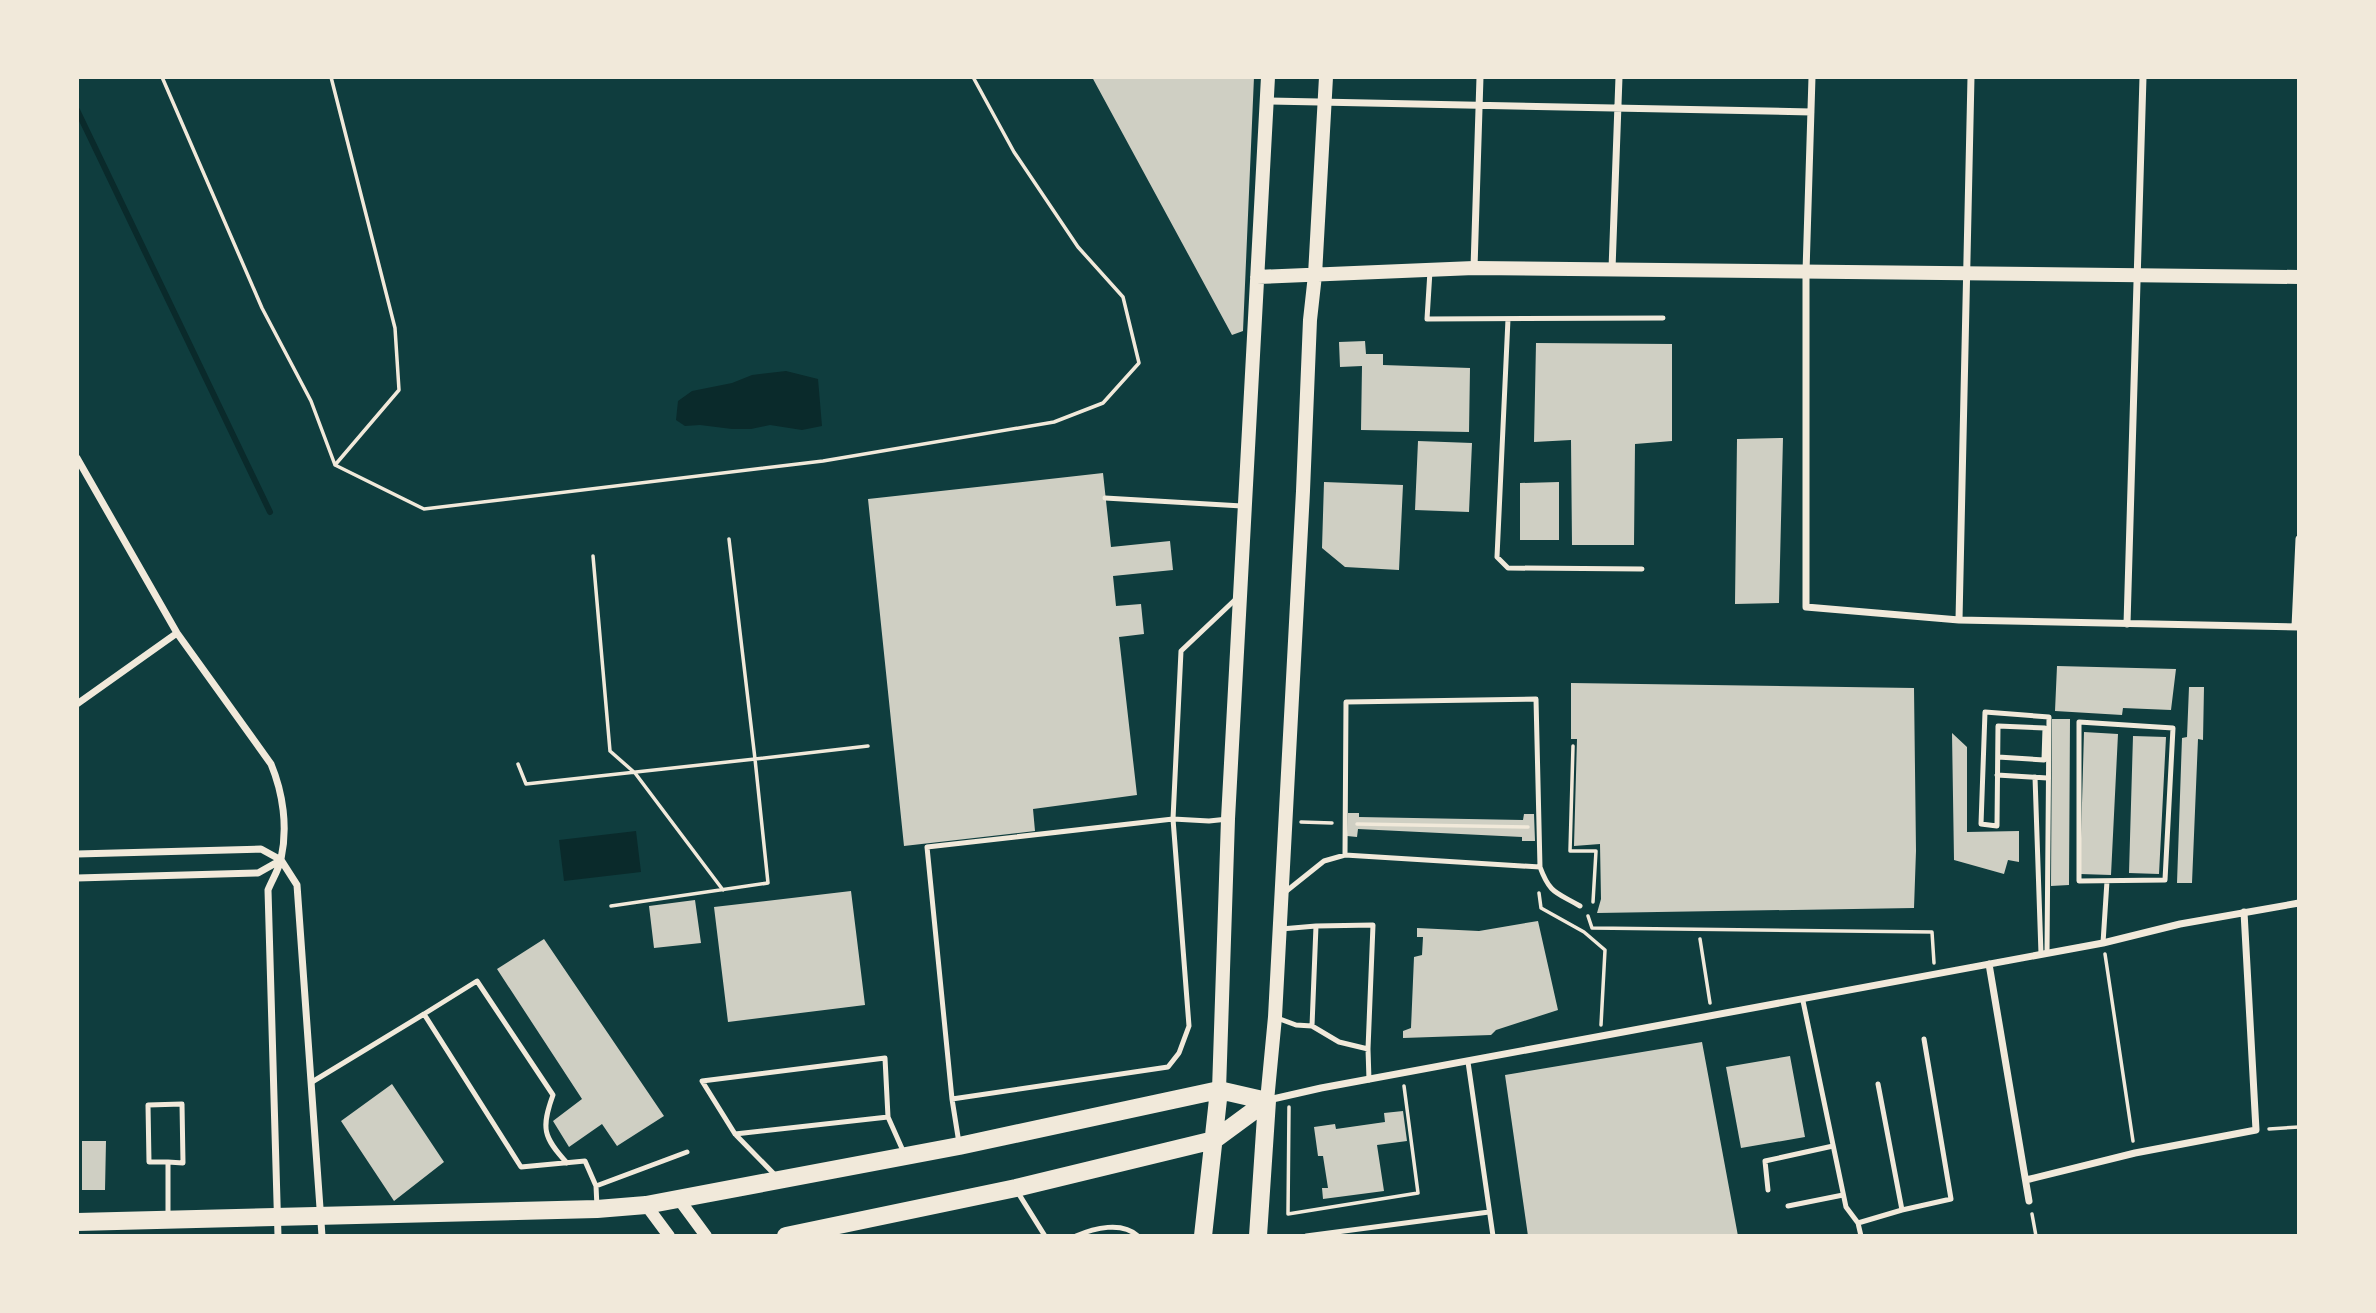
<svg xmlns="http://www.w3.org/2000/svg" width="2376" height="1313" viewBox="0 0 2376 1313" font-family="Commissioner,sans-serif">
  <rect width="100%" height="100%" fill="#0f3d3e"/>
  <!-- water -->
  <path fill="#0a2a2b" d="M786 371 818 379 822 426 802 430 770 425 751 429H732L700 425 685 426 676 420 678 401 692 391 732 383 752 375Z
    M636 831 641 872 564 881 559 840Z"/>
  <g fill="none" stroke-linecap="round" stroke-linejoin="round">
    <!-- stream -->
    <path stroke="#0a2a2b" stroke-width="6" d="M77 110 270 512"/>
  </g>
  <!-- building -->
  <path fill="#cfcfc3" d="M1092 77H1254L1243 331 1232 335Z
    M1365 341 1366 354H1383V365L1470 368 1469 432 1361 430 1362 366 1340 367 1339 342Z
    M1536 343 1672 344V441L1635 444 1634 545H1572L1571 440 1534 442Z
    M1783 438 1779 603 1735 604 1737 439Z
    M1418 441 1472 443 1469 512 1415 510Z
    M1103 473 1111 547 1170 541 1173 570 1113 576 1116 606 1141 604 1144 634 1119 637 1137 795 1033 809 1035 831 904 846 868 499Z
    M1324 482 1403 485 1399 570 1345 567 1322 548Z
    M1559 482V540H1520V483Z
    M2057 666 2176 669 2171 710 2123 708 2122 715 2055 711Z
    M1571 683 1914 688 1916 851 1914 908 1597 913 1601 899 1600 844 1574 846 1577 739H1571Z
    M2189 687H2204L2203 740 2198 739 2192 883H2177L2182 738 2187 737Z
    M2052 719H2070L2069 885 2051 886Z
    M2084 732 2118 734 2111 875 2080 874Z
    M1952 733 1967 747V832L2019 831V862L2008 860 2004 874 1954 860Z
    M2133 736 2166 737 2159 874 2129 873Z
    M1348 813H1359V817L1523 820 1524 814H1534L1535 841H1522V837L1358 829 1357 837 1347 836Z
    M851 891 865 1005 728 1022 714 907Z
    M695 900 701 943 654 948 649 906Z
    M1538 921 1558 1010 1496 1030 1491 1035 1403 1038V1031L1411 1028 1414 957 1422 955 1423 937H1417V928L1479 931Z
    M544 939 664 1116 617 1146 602 1124 569 1147 553 1121 582 1099 497 969Z
    M1702 1042 1738 1236H1528L1505 1075Z
    M1790 1056 1805 1137 1741 1148 1726 1067Z
    M392 1084 444 1162 394 1201 341 1121Z
    M1403 1111 1407 1141 1377 1145 1384 1191 1323 1199 1322 1188H1328L1323 1156H1318L1314 1127 1335 1124 1336 1129 1385 1122 1384 1113Z
    M82 1141H106L105 1190H82Z"/>
  <g fill="none" stroke-linecap="round" stroke-linejoin="round">
    <!-- path -->
    <path stroke="#f1e9da" stroke-width="3.5" d="M162 77 262 308 311 401 335 465
      M331 77 395 328 399 390 335 465 424 509 823 461 1054 422 1103 403 1139 363 1123 297 1078 247 1014 152 973 77
      M729 539 755 759 868 746
      M593 556 610 751 635 773 723 890
      M1573 746 1570 851H1596L1593 902
      M518 764 526 784 755 759 768 883 611 906
      M1301 822 1332 823
      M1357 824 1528 827
      M1539 893 1541 908 1584 932 1605 950 1601 1025
      M1588 916 1592 928 1932 932 1934 963
      M1700 939 1710 1003
      M2105 954 2133 1141
      M1289 1107 1288 1214 1418 1193 1404 1086
      M2269 1129 2299 1127
      M2032 1214 2036 1236"/>
    <!-- service -->
    <path stroke="#f1e9da" stroke-width="5" d="M1430 271 1427 319 1663 318
      M1508 319 1497 557 1508 568 1642 569
      M1105 498 1242 506
      M2079 722 2173 728 2165 880 2079 881Z
      M1998 757 2044 760 2045 728 1998 726 1997 826 1981 824 1985 712 2049 717 2047 953
      M1997 775 2047 778
      M2035 777 2041 954
      M1228 819 1209 821 1173 819 1181 651 1238 597
      M1540 867C1550 894 1556 892 1580 906
      M1284 893 1324 861 1345 855 1540 867 1536 699 1346 702 1345 855
      M1281 929 1316 926
      M2103 943 2107 881
      M1803 1001 1846 1207 1858 1223 1861 1236
      M424 1014 477 981 553 1095C541 1128 543 1137 567 1163
      M1277 1018 1296 1025 1312 1026
      M1368 1049 1373 925 1316 926 1312 1026 1339 1042 1368 1049 1369 1080
      M1468 1062 1493 1236
      M312 1082 424 1014 521 1167 585 1161 596 1186 597 1207
      M952 1099 1168 1067 1179 1053 1189 1026 1173 819 927 847 952 1099 959 1143
      M888 1117 904 1153
      M735 1134 888 1117 885 1058 702 1081 735 1134 776 1176
      M596 1186 687 1152
      M1768 1190 1765 1161 1833 1146
      M1017 1191 1045 1236
      M1788 1206 1843 1195
      M1902 1210 1951 1199 1924 1039
      M168 1216V1162H149L148 1105 182 1104 183 1163 168 1162
      M1858 1223 1902 1210 1878 1084
      M1076 1236C1094 1228 1122 1221 1138 1236
      M1306 1236 1489 1212"/>
    <!-- minor -->
    <path stroke="#f1e9da" stroke-width="7" d="M1812 77 1806 272V607L1959 620 2299 627
      M1267 101 1811 112
      M1474 268 1480 77
      M1612 269 1619 77
      M77 458 177 633 271 764C283 793 288 827 281 859 279 869 272 880 268 890L278 1236
      M1959 620 1971 77
      M2127 624 2143 77
      M2295 627 2299 539
      M77 704 177 633
      M77 854 261 849 281 860
      M281 860 297 885 322 1236
      M77 878 258 873 281 860
      M1989 964 2029 1201
      M1268 1100 1321 1088 2103 943 2180 924 2299 903
      M2026 1180 2135 1153 2256 1130 2244 912"/>
    <!-- tertiary -->
    <path stroke="#f1e9da" stroke-width="12" d="M678 1198 706 1236
      M646 1205 669 1236"/>
    <!-- secondary -->
    <path stroke="#f1e9da" stroke-width="14" d="M1257 277 1474 268 2299 277
      M1219 1090 1228 819 1268 77
      M1267 1101 1275 1017 1303 491 1310 320 1315 275 1326 77"/>
    <!-- primary -->
    <path stroke="#f1e9da" stroke-width="18" d="M77 1222 597 1209 646 1205 959 1146 1219 1090 1267 1101
      M786 1236 1016 1188 1214 1140 1267 1101
      M1203 1236 1219 1090
      M1258 1236 1267 1101"/>
  </g>
  <!-- border -->
  <rect width="2376" height="1313" fill="none" stroke="#f1e9da" stroke-width="158"/>
</svg>
